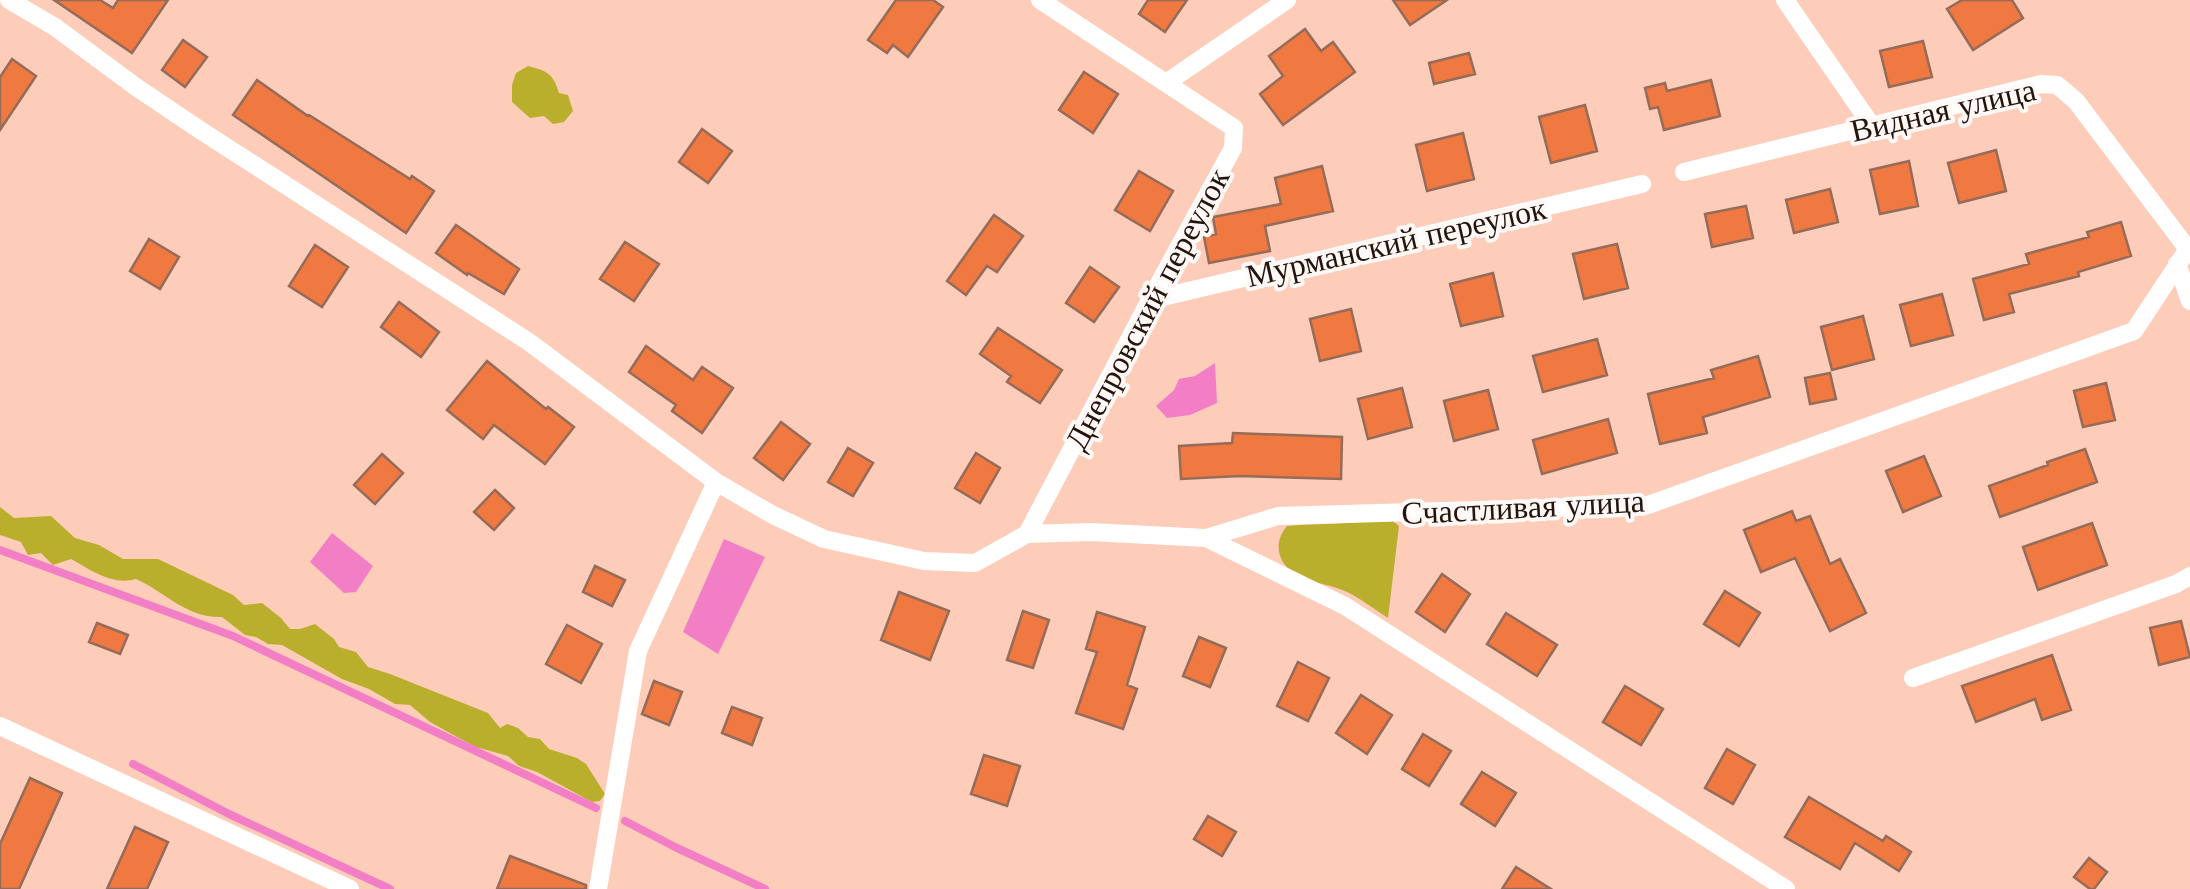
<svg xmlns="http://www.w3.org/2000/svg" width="2190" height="889" viewBox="0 0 2190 889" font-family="'Libre Baskerville',serif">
  <rect width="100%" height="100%" fill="#fdcdba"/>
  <!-- green -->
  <path fill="#baae2d" d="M528 66C547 71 553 73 559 93L568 95 573 111 564 122 553 124 544 116 530 118 512 102V85L516 73Z
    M0 507 14 518 51 516 75 538 99 545 123 559H158L233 595 244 605 262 603 281 618 290 629H300L315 624 334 639 339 647 356 652 368 667 390 674 488 713 500 728 507 724 518 728 528 737 540 739 549 749 577 758 586 764 605 794 600 801 592 802 537 772 519 766 508 756 476 747 457 737 430 722 410 705 395 704 369 689 342 679 282 645 268 644 256 637 245 635 222 617C186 618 167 593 136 579 112 586 91 570 71 559L53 565 41 553 28 555 21 542 0 535Z
    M1389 518 1399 526 1388 618C1375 610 1362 599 1347 592 1333 585 1316 584 1301 577 1279 567 1271 545 1287 526 1321 523 1355 525 1389 518Z"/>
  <!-- water -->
  <path fill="#f27fc6" d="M1215 363 1217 403 1190 415 1167 418 1156 406 1174 390 1179 379 1195 376Z
    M332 533 373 566 356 592 344 593 310 562Z
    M724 539 765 557 718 654 683 632Z"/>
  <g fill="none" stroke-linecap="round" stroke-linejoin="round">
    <!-- stream -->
    <path stroke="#f27fc6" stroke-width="8" d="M0 550 233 636 596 808
      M133 764 229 814 390 889
      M625 821 677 848 765 889"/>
  </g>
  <!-- building -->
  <path fill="#f07841" stroke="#956b59" stroke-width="2.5" d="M54 0H100L113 8 118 0H168L132 53Z
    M896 0H933L943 7 908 57 893 45 887 53 868 40Z
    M1148 0H1187L1165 32 1139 14Z
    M1393 0H1447L1410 25Z
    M1962 0H2012L2023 18 1973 50 1947 9Z
    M1305 29 1321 51 1333 42 1355 72 1283 125 1260 94 1283 76 1269 56Z
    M183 40 207 57 185 87 162 70Z
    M1923 41 1932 77 1889 87 1880 51Z
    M1469 53 1475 74 1434 84 1429 63Z
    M12 59 36 76 0 130V77Z
    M1084 72 1118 94 1093 133 1059 110Z
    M257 80 308 116 309 115 410 179 412 176 434 191 406 233 233 115Z
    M1711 80 1720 116 1664 130 1658 107 1650 109 1645 88 1665 83 1667 91Z
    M1585 105 1597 151 1551 163 1539 117Z
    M702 129 732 151 708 183 679 162Z
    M1463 133 1474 179 1427 191 1416 145Z
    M1996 150 2006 191 1959 203 1948 163Z
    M1909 161 1918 206 1880 214 1870 170Z
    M1322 166 1333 211 1265 226 1270 251 1209 263 1204 237 1216 234 1213 217 1281 204 1275 178Z
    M1139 171 1173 191 1150 231 1115 210Z
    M1830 189 1838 222 1794 233 1786 200Z
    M1746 206 1753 238 1712 247 1705 214Z
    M994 215 1023 236 997 272 987 266 966 295 947 281Z
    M2121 222 2131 256 2078 272 2079 276 2009 294 2014 312 1984 320 1973 279 2029 264 2026 254 2089 237 2087 232Z
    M456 225 519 269 504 294 468 273 467 275 436 253Z
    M149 239 179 257 160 289 130 271Z
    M625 242 659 264 634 301 600 279Z
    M1617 244 1628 288 1584 299 1573 254Z
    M315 245 348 267 322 307 289 286Z
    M1090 267 1119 287 1094 322 1066 303Z
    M1493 273 1503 316 1461 326 1450 284Z
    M1942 294 1953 335 1911 346 1900 305Z
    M399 302 439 332 421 357 381 327Z
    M1351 309 1361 351 1320 361 1310 319Z
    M1863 316 1874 359 1832 370 1821 327Z
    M998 328 1062 370 1040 403 1007 382 1011 376 980 354Z
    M1597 339 1607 375 1543 392 1533 356Z
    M646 346 693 380 702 367 733 388 702 433 672 411 676 405 629 372Z
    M1758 356 1770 397 1703 417 1707 433 1660 444 1648 394 1714 378 1711 370Z
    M487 361 546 409 548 407 574 427 545 464 494 425 483 439 447 410Z
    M1830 373 1836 399 1810 404 1805 378Z
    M2106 383 2115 420 2083 427 2074 391Z
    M1402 388 1412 427 1368 439 1358 399Z
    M1488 390 1498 429 1454 441 1444 401Z
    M1608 419 1617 453 1542 474 1533 440Z
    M781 422 810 444 783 480 754 458Z
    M1233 433 1342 437 1341 479 1240 476 1181 479 1179 446 1232 443Z
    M848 448 873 463 853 496 828 482Z
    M2085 449 2097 482 2000 517 1989 486 2048 465 2047 462Z
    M976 453 1000 468 980 503 955 488Z
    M382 454 403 473 375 504 354 485Z
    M1924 456 1941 496 1903 512 1886 471Z
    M495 490 514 508 494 530 474 512Z
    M1792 511 1796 521 1810 516 1830 564 1840 559 1866 613 1830 631 1795 558 1761 572 1744 530Z
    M2092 523 2107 565 2038 590 2023 547Z
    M595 566 625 580 612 606 583 592Z
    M1442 574 1470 594 1445 632 1416 612Z
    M1725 591 1760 613 1739 646 1704 624Z
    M899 592 949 611 930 660 881 640Z
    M1023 611 1049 620 1033 668 1007 660Z
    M1097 612 1145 627 1127 685 1137 689 1123 729 1076 713 1097 652 1086 649Z
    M1506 613 1557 645 1537 676 1487 644Z
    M2181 621 2190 657 2159 665 2150 628Z
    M97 623 128 635 120 654 89 642Z
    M567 625 602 644 581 683 546 664Z
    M1199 637 1226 648 1210 687 1183 676Z
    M2052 655 2071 710 2042 720 2035 699 1976 722 1962 686Z
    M1298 662 1329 678 1308 721 1277 706Z
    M654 681 682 692 669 725 642 714Z
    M1625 686 1663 709 1641 745 1603 722Z
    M1361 695 1392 715 1367 754 1336 733Z
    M732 707 762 718 752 745 722 733Z
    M1423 734 1451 751 1429 786 1402 769Z
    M1727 749 1755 765 1733 804 1705 788Z
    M984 755 1020 766 1007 806 971 794Z
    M1482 772 1516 793 1495 826 1461 804Z
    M30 778 62 793 19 889H0V844Z
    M1809 797 1883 841 1886 836 1911 852 1899 871 1855 843 1840 869 1785 837Z
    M1208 816 1236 832 1222 856 1194 839Z
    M135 827 168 842 147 889H107Z
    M510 856 586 885V889H497Z
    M2089 858 2107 872 2094 889H2090L2074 877Z
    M1516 867 1551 889H1502Z"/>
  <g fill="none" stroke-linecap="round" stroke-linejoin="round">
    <!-- minor -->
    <path stroke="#fff" stroke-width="18" d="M9 0 55 27 136 87 200 130 529 342 716 482 773 515 824 539 924 561 975 563 1027 534 1091 532 1206 538 1278 516 1648 505 2134 331 2190 246
      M1785 0 1872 126
      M1166 83 1287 0
      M1684 172 2041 84 2057 85 2076 101 2187 248
      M2177 264 2190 301
      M1150 300 1642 184
      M1027 534 1150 300 1233 148 1234 128 1040 0
      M1206 538 1345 606 1786 889
      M1913 678 2176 584 2190 576
      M0 726 350 889
      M598 889 638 651 716 482"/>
  </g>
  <g text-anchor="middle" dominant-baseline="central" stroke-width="8" stroke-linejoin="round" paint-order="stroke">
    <!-- street labels -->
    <g font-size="32" fill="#24140d" stroke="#fef9f7">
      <text transform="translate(1943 110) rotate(-13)">Видная улица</text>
      <text transform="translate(1396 242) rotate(-13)">Мурманский переулок</text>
      <text transform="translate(1147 309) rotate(-62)">Днепровский переулок</text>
      <text transform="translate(1523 507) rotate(-3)">Счастливая улица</text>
    </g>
  </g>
</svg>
